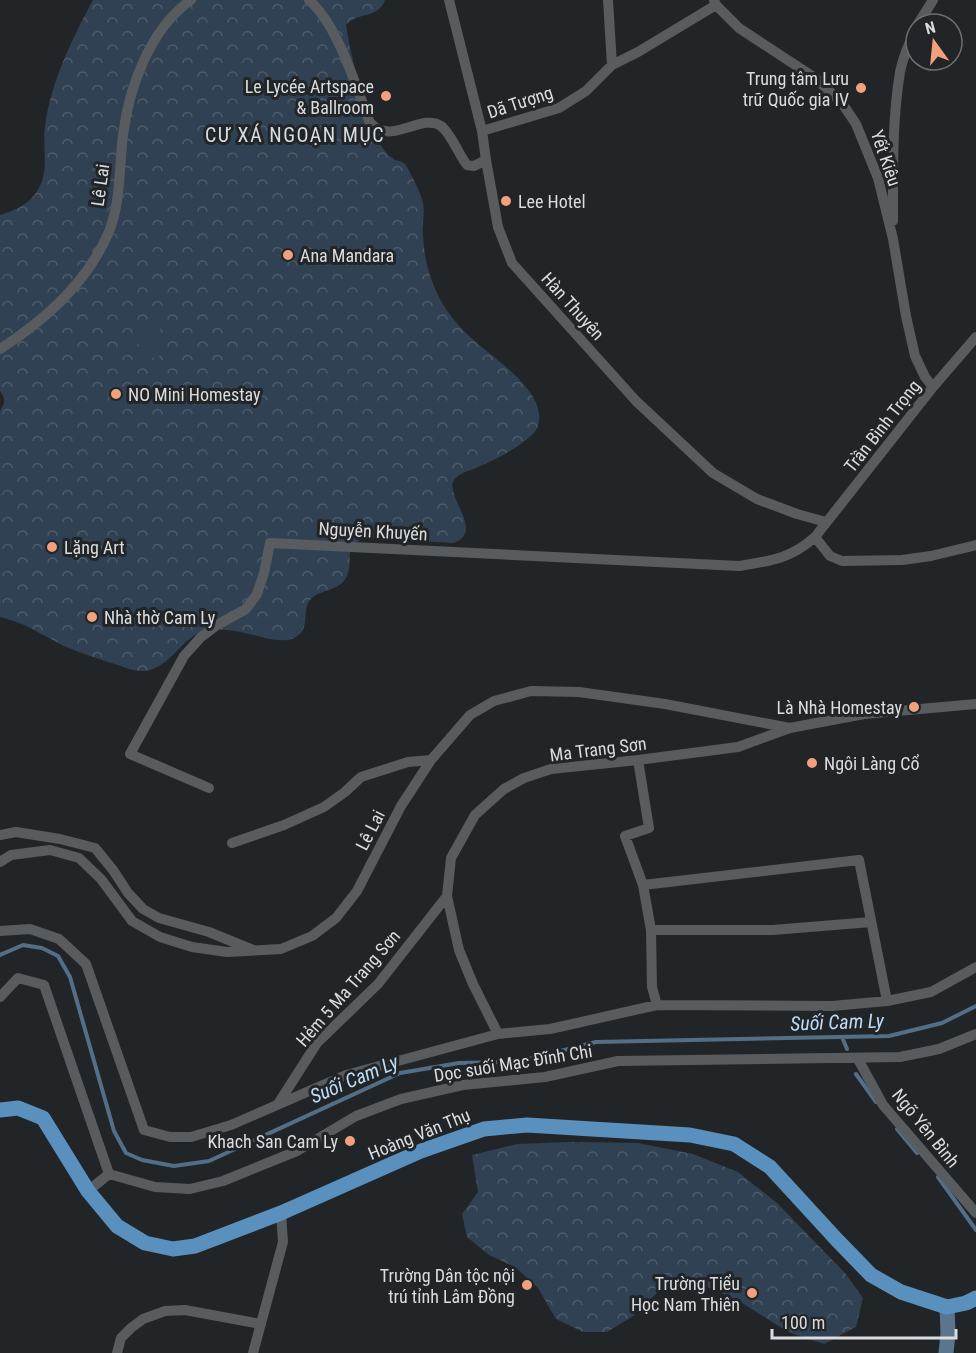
<svg xmlns="http://www.w3.org/2000/svg" width="976" height="1353" viewBox="0 0 976 1353" font-family="'Roboto Condensed',sans-serif">
  <defs>
    <pattern id="forest-crowns" width="20" height="18" patternUnits="userSpaceOnUse" patternTransform="scale(1.5)"><rect width="20" height="18" fill="#2f4152"/><path d="M2 6a3 3 0 1 1 6 0M12 15a3 3 0 1 1 6 0" fill="none" stroke="#4d5c6a"/></pattern>
  </defs>
  <rect width="100%" height="100%" fill="#222527"/>
  <!-- forest -->
  <path fill="url(#forest-crowns)" d="M93 0H385C377 20 358 11 346 25L349 43 365 114 371 132 387 154 395 160 402 162 406 165C412 177 420 190 423 203 425 213 422 224 423 235 424 262 432 289 448 312 456 323 466 334 476 342 497 361 548 393 538 426 533 441 493 461 478 467 470 471 460 472 454 480 445 494 478 525 461 539 459 541 456 542 453 543L364 538C342 549 354 559 347 576 340 592 319 589 310 600 302 610 309 625 300 634 285 649 253 633 235 631 227 630 219 629 212 629 185 632 176 660 153 669 141 674 129 669 118 665 99 659 80 653 62 645 48 638 35 630 22 624 15 621 7 619 0 617V411C5 403 6 399 0 391V215C18 209 31 204 40 186 49 167 42 145 45 126 51 82 72 39 93 0Z
    M569 1142 638 1143 693 1154 738 1172 777 1203 845 1273 863 1298 856 1327 824 1344 788 1332 739 1301 696 1282 662 1288 633 1316 607 1332H583L556 1319 538 1288 515 1267 489 1255 467 1237 462 1214 478 1192 472 1155 517 1144Z"/>
  <!-- green -->
  <path fill="#2f4152" d="M158 323 168 353 144 361 134 332Z"/>
  <g fill="none" stroke-linecap="round" stroke-linejoin="round">
    <!-- stream -->
    <path stroke="#536e87" stroke-width="4" d="M0 955 23 945 42 948 58 956 70 977 114 1131 126 1153 142 1160 174 1166 209 1161 400 1073 459 1063 517 1062 596 1042 889 1036 942 1023 976 1006
      M842 1037 847 1049
      M856 1074 876 1102
      M897 1129 917 1153
      M938 1177 976 1230"/>
    <!-- street -->
    <path stroke="#595c5f" stroke-width="10" d="M309 0C338 25 356 87 370 123 373 125 375 128 378 129 397 139 424 114 441 126 450 132 459 155 467 165L474 166 486 160
      M449 0 482 131 486 160 498 227 512 263 636 401 713 473 757 499 797 514 826 522
      M608 0 612 65
      M714 0 716 5 739 28 815 78 842 103 856 124 878 178 893 239 906 316 915 356 925 377 933 387
      M918 24 933 0
      M482 131 559 108 586 91 612 65 638 52 716 5
      M893 221C893 172 892 121 900 72 903 57 909 43 916 29
      M0 349C45 320 86 284 108 234 121 205 119 166 123 135 129 87 150 29 191 0
      M815 537 830 556 842 561 902 560 931 556 976 545
      M638 760 649 828 625 836 643 885
      M209 788 130 754 184 656 201 637 217 625 246 609 257 594 264 573 270 543 739 566C771 561 790 559 815 537L933 387 976 337
      M0 835 16 832 60 839 95 848 113 870 128 893 143 909 159 918 209 932 253 950
      M232 843 284 825 324 807 345 792 361 777 408 762 431 760
      M0 862 11 855 50 850 79 858 101 879 132 921 160 937 192 947 227 952 281 949 312 936 336 918 357 891 401 806 431 760 470 715 494 701 531 691 579 692 665 704 790 728
      M651 930H773L871 922
      M0 931 30 929 59 939 86 964 144 1130 170 1137H191L231 1125 346 1075 498 1034 550 1029 657 1005 832 1006 887 1001 931 992 976 967
      M0 997 18 978 44 985 109 1174 155 1187 190 1189 223 1181 297 1151 356 1116 401 1099 463 1085 545 1077 618 1061 900 1057 939 1049 976 1034
      M657 1005 652 987 651 930 643 885 859 860 887 1001
      M498 1034 473 984 459 950 447 896 451 858 475 815 504 789 524 778 551 769 638 760 738 747 790 728 864 714 976 704
      M858 1059 883 1105 976 1213
      M278 1104 317 1043 378 984 447 896
      M88 1191 109 1174
      M117 1353 121 1338 131 1328 143 1319 165 1311 185 1310 261 1324
      M253 1353 283 1242 281 1213"/>
    <!-- secondary -->
    <path stroke="#5a768f" stroke-width="15" d="M946 1353 948 1333 947 1307"/>
    <!-- primary -->
    <path stroke="#5a90be" stroke-width="15" d="M0 1110 18 1108 43 1118 88 1191 117 1226 145 1243 173 1249 195 1246 281 1213 421 1151 484 1129 527 1125 690 1135 734 1144 770 1167 837 1240 871 1275 901 1292 947 1307 966 1303 976 1298"/>
  </g>
  <!-- markers -->
  <g fill="#f1a17d" stroke="#222527" stroke-width="2">
    <circle cx="861" cy="88" r="6"/>
    <circle cx="386" cy="96" r="6"/>
    <circle cx="506" cy="201" r="6"/>
    <circle cx="288" cy="255" r="6"/>
    <circle cx="116" cy="394" r="6"/>
    <circle cx="52" cy="547" r="6"/>
    <circle cx="92" cy="617" r="6"/>
    <circle cx="914" cy="707" r="6"/>
    <circle cx="812" cy="763" r="6"/>
    <circle cx="350" cy="1141" r="6"/>
    <circle cx="527" cy="1285" r="6"/>
    <circle cx="752" cy="1293" r="6"/>
  </g>
  <g text-anchor="middle" dominant-baseline="central" stroke-width="6" stroke-linejoin="round" paint-order="stroke">
    <!-- poi labels -->
    <g font-size="18" fill="#dadcde" stroke="#222527" text-anchor="end">
      <text x="849" y="78">Trung tâm Lưu<tspan x="849" dy="21">trữ Quốc gia IV</tspan></text>
      <text x="374" y="86">Le Lycée Artspace<tspan x="374" dy="21">&amp; Ballroom</tspan></text>
      <text x="518" y="201" text-anchor="start">Lee Hotel</text>
      <text x="300" y="255" text-anchor="start">Ana Mandara</text>
      <text x="128" y="394" text-anchor="start">NO Mini Homestay</text>
      <text x="64" y="547" text-anchor="start">Lặng Art</text>
      <text x="104" y="617" text-anchor="start">Nhà thờ Cam Ly</text>
      <text x="902" y="707">Là Nhà Homestay</text>
      <text x="824" y="763" text-anchor="start">Ngôi Làng Cổ</text>
      <text x="338" y="1141">Khach San Cam Ly</text>
      <text x="515" y="1275">Trường Dân tộc nội<tspan x="515" dy="21">trú tỉnh Lâm Đồng</tspan></text>
      <text x="740" y="1283">Trường Tiểu<tspan x="740" dy="21">Học Nam Thiên</tspan></text>
    </g>
    <!-- street labels -->
    <g font-size="18" fill="#dadcde" stroke="#222527">
      <text transform="translate(520 102) rotate(-18)">Dã Tượng</text>
      <text transform="translate(886 158) rotate(71)">Yết Kiêu</text>
      <text transform="translate(100 185) rotate(-82)">Lê Lai</text>
      <text transform="translate(573 306) rotate(48)">Hàn Thuyên</text>
      <text transform="translate(882 426) rotate(-52)">Trần Bình Trọng</text>
      <text transform="translate(373 531) rotate(3)">Nguyễn Khuyến</text>
      <text transform="translate(598 749) rotate(-7)">Ma Trang Sơn</text>
      <text transform="translate(370 830) rotate(-63)">Lê Lai</text>
      <text transform="translate(348 988) rotate(-49)">Hẻm 5 Ma Trang Sơn</text>
      <text transform="translate(513 1063) rotate(-9)">Dọc suối Mạc Đĩnh Chi</text>
      <text transform="translate(926 1128) rotate(51)">Ngõ Yên Bình</text>
      <text transform="translate(419 1134) rotate(-22)">Hoàng Văn Thụ</text>
    </g>
    <!-- neighbourhood labels -->
    <g font-size="20" letter-spacing="1.5" fill="#dadcde" stroke="#222527">
      <text x="295" y="135">CƯ XÁ NGOẠN MỤC</text>
    </g>
    <!-- water labels -->
    <g font-size="20" font-style="italic" fill="#bfdcf7" stroke="#222527">
      <text transform="translate(837 1022) rotate(-2)">Suối Cam Ly</text>
      <text transform="translate(354 1079) rotate(-23)">Suối Cam Ly</text>
    </g>
  </g>
  <!-- north arrow -->
  <g transform="translate(934 42) rotate(345)"><circle r="28" fill="#222527" stroke="#6c6e70" stroke-width="1.5"/>
  <path d="M0-4.5L10 22L0 15L-10 22Z" fill="#f1a17d"/>
  <text y="-9" font-size="16" font-weight="bold" text-anchor="middle" fill="#dadcde">N</text>
  </g>
  <!-- scale -->
  <path d="M772 1329v9h184v-9" fill="none" stroke="#dadcde" stroke-width="3"/>
  <text x="781" y="1329" font-size="18" fill="#dadcde" stroke="#222527" stroke-width="4.5" paint-order="stroke">100 m</text>
</svg>
